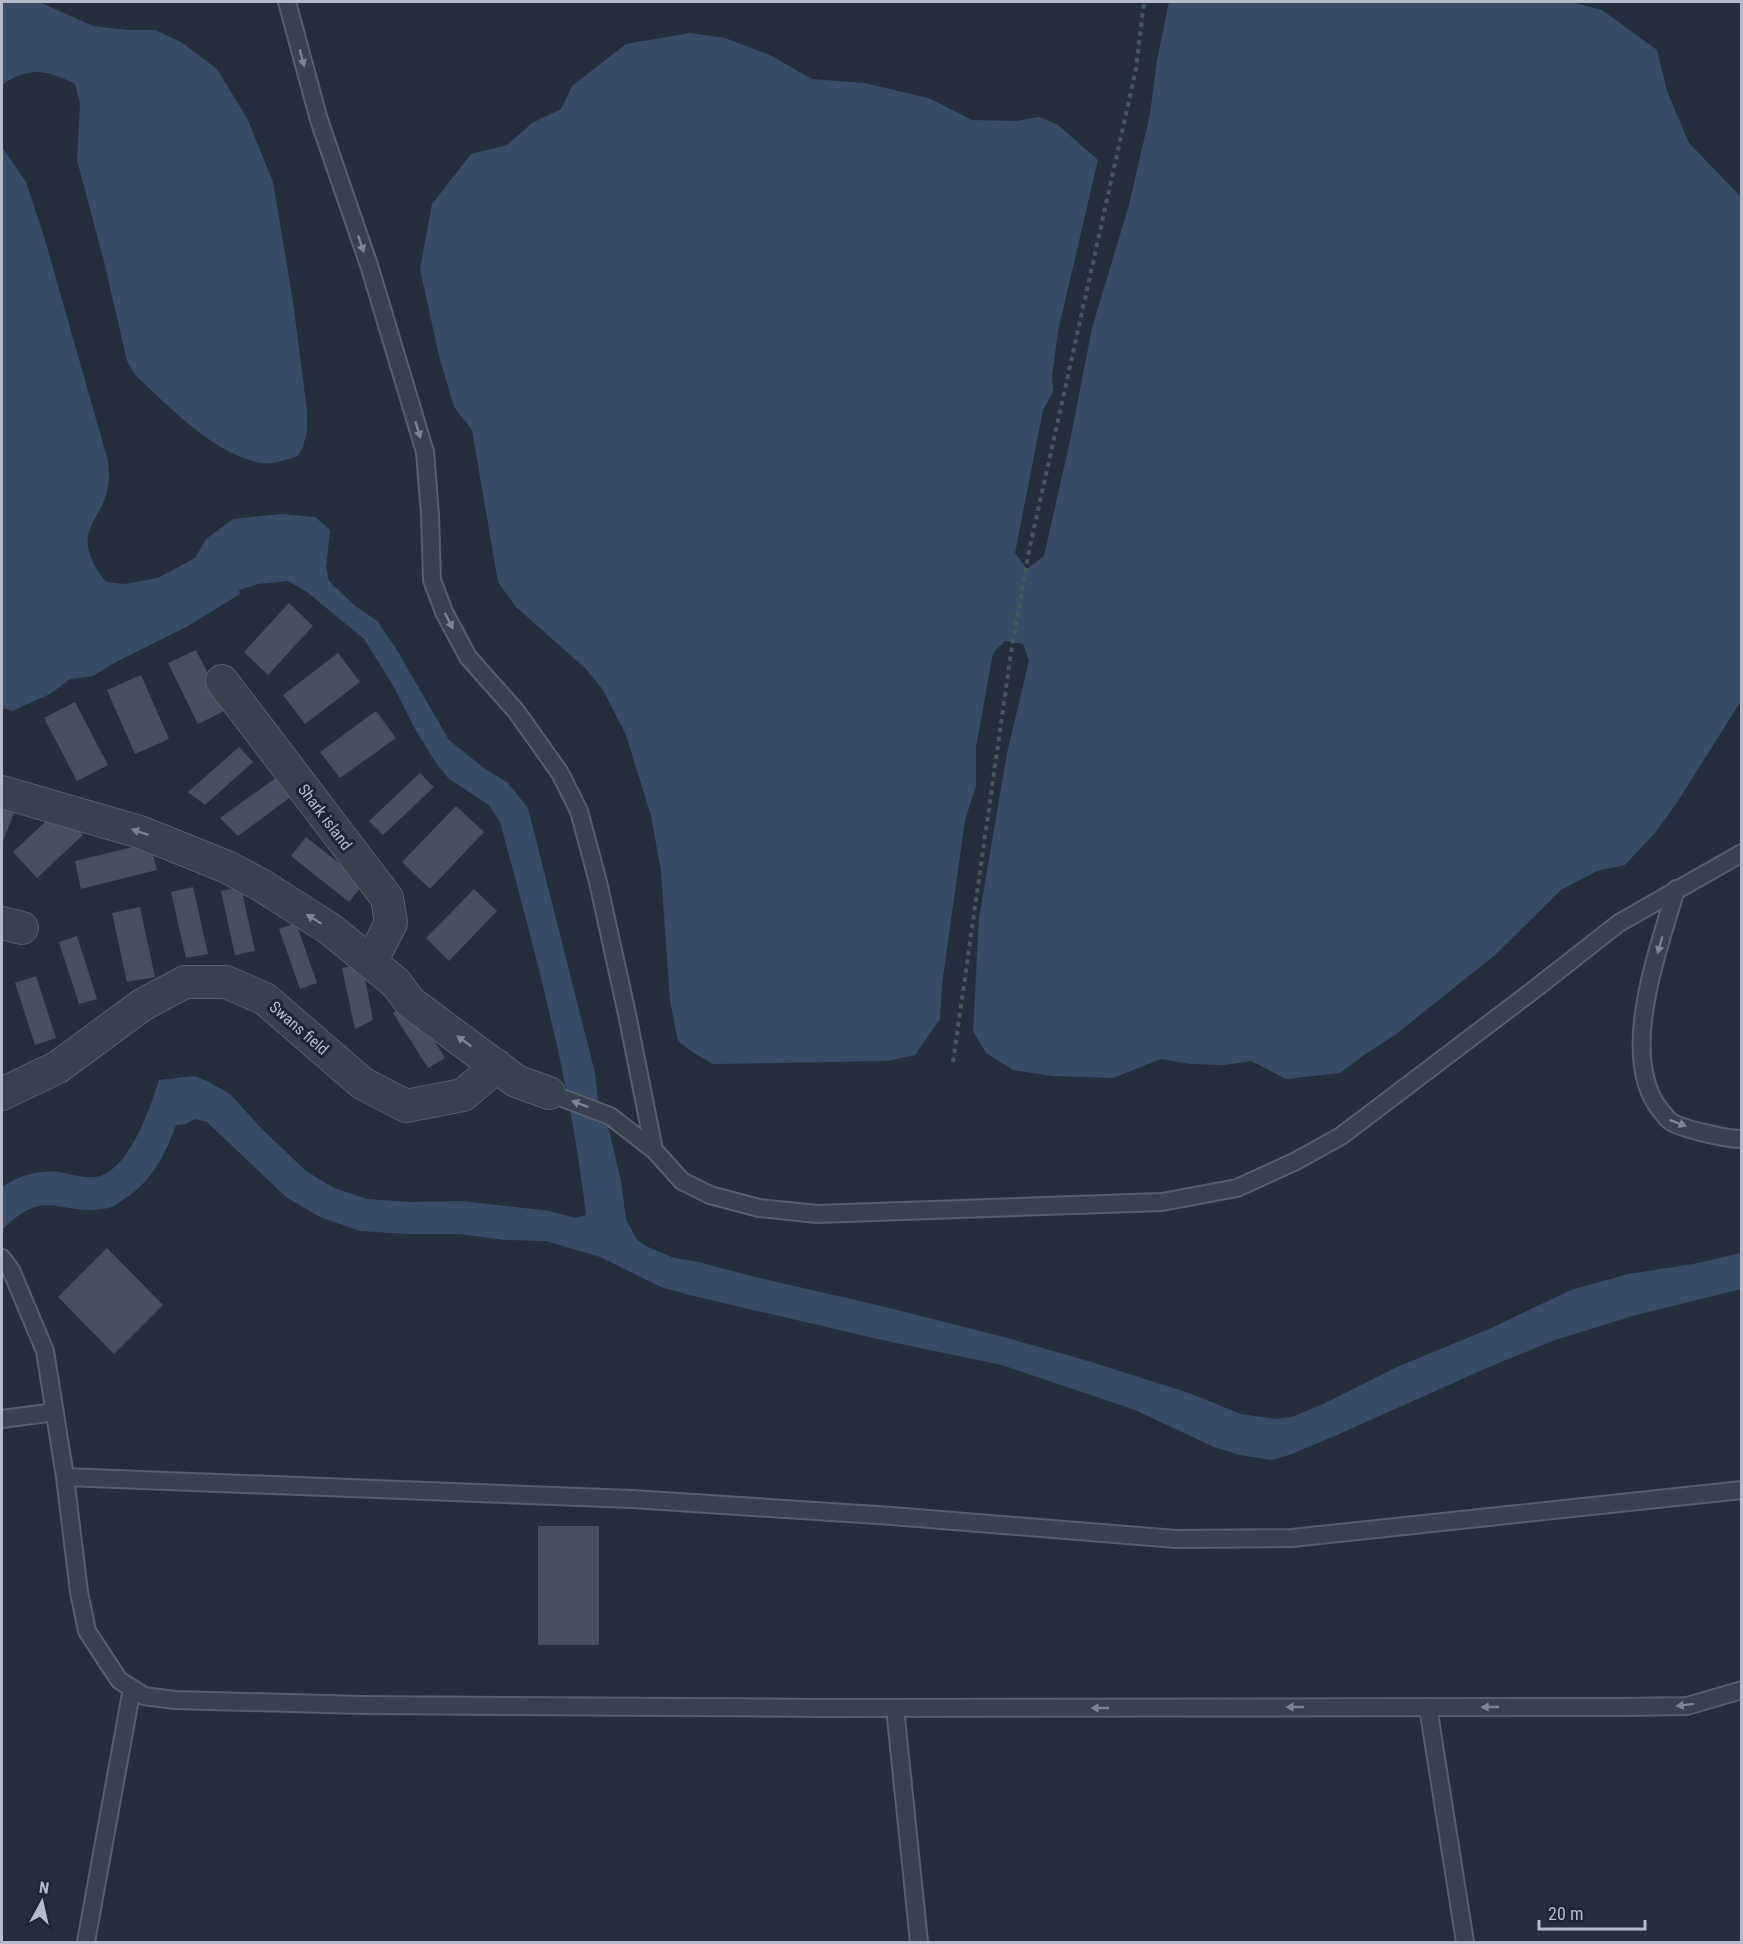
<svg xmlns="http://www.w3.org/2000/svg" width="1743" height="1944" viewBox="0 0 1743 1944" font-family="'Roboto Condensed',sans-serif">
  <rect width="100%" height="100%" fill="#242f3e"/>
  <!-- water -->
  <path fill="#394c67" d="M2 2H39L93 26 127 30H155L181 42 217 69 247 118 273 182 293 302 307 411V431L303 447 298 456C287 459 273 465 262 463 214 455 170 407 136 376L127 361 105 265 77 160 80 104 75 84C47 70 29 66 2 85Z
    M1169 2H1571L1602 10 1657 50 1667 91 1689 143 1741 197V701L1676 804 1654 834 1625 865 1597 871 1561 890 1495 955 1395 1035 1364 1055 1340 1073 1286 1079 1251 1061 1225 1065 1191 1064 1161 1059 1113 1078 1052 1076 1013 1070 986 1053 973 1031 979 918 1007 753 1029 661 1023 644 1005 641 993 653 976 747V786L965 820 942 984 940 1019 915 1055 888 1061 713 1064 694 1053 678 1041 670 1001 661 871 651 816 626 735 603 690 585 668 516 607 498 582 472 430 454 407 439 356 420 269 432 204 471 154 507 145 532 123 561 109 572 86 626 44 690 33 725 38 770 55 812 79 865 83 931 99 972 120 1016 121 1039 117 1058 125 1098 160 1058 331 1052 376 1053 392 1043 410 1015 553 1027 569 1044 556 1070 441 1092 328 1129 205 1150 114 1157 60Z
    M2 147 26 182 45 240 108 461C109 473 110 483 106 495 103 507 94 518 90 529 82 547 95 569 106 582L124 584 158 578 195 558 206 539 233 519 282 514 315 517 330 530 326 568 329 581 354 605 377 621 395 647 449 740 485 769 508 783 528 808 595 1073 598 1100 610 1134 621 1181 626 1219 637 1240 648 1247 674 1258 699 1262 751 1276 894 1309 1007 1338 1088 1361 1189 1393 1241 1414 1276 1419 1292 1417 1323 1404 1397 1367 1489 1329 1571 1290 1628 1274 1693 1264 1741 1253 1742 1289 1636 1315 1555 1340 1489 1367 1337 1435 1289 1455 1271 1460 1240 1455 1214 1447 1135 1410 1002 1365 891 1342 689 1295 661 1287 600 1257 546 1241 505 1240 459 1234H408L360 1231 320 1217 286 1197 207 1122 195 1119 186 1124 176 1125C165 1154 152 1182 124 1199 120 1202 114 1207 108 1208 60 1218 47 1184 2 1230V1187C18 1176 39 1170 59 1172 72 1174 87 1180 100 1176 131 1166 150 1108 159 1080L195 1076 207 1081 230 1094 262 1129 306 1171 334 1188 367 1199 409 1202 461 1201 550 1211 575 1218 586 1215C571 1082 535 951 500 822L489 805 449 779 436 763 415 729 394 687 364 639 307 592 288 581 258 584 239 590 240 594 188 626 114 663 93 676 70 679 50 694 12 711 2 708Z"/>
  <!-- building -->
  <path fill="#455162" d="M289 603 313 626 268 675 244 652Z
    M196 650 226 710 198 724 168 663Z
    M338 653 360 682 305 724 283 695Z
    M141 675 169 739 135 754 107 690Z
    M75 702 108 765 77 781 44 718Z
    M376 711 396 738 340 778 320 752Z
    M239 747 253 762 205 805 188 792Z
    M420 773 434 787 383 835 369 821Z
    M277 777 292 796 238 836 220 818Z
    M2 805 15 810 2 844Z
    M456 806 484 832 430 889 402 862Z
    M59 809 83 835 37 878 13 852Z
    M306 837 364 883 349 902 291 856Z
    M150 843 157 870 81 889 75 861Z
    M193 887 208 954 186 958 171 892Z
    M241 887 255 951 235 955 221 891Z
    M474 889 497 911 449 961 426 938Z
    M140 907 155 977 127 982 112 913Z
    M296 923 317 983 300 989 279 929Z
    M77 936 97 999 79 1004 59 942Z
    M362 964 373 1020 355 1029 342 968Z
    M36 976 56 1038 35 1045 15 983Z
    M410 1002 445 1058 428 1068 393 1013Z
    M107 1248 163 1305 114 1354 58 1297Z
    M538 1526H599V1645H538Z"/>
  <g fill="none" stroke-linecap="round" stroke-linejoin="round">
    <!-- lane casing -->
    <g stroke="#565f6c" stroke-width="20">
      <path id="lane" d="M287 2 319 120 369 265 425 452 430 515 432 580 444 612 468 657 516 711 560 773 579 811 598 882 627 1014 654 1150
        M1676 889C1659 949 1617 1057 1661 1111 1664 1114 1667 1119 1670 1121 1681 1129 1727 1139 1742 1139
        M549 1093 610 1116 654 1150 682 1181 710 1195 759 1208 817 1214 1162 1202 1237 1188 1296 1161 1341 1136 1531 992 1619 923 1742 853
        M2 1258 11 1270 45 1351 65 1477 79 1592 87 1631 119 1680 144 1696 175 1700 362 1705 823 1708 1622 1707 1687 1706 1742 1690
        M2 1419 55 1412
        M65 1477 632 1499 892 1516 1176 1539 1292 1538 1742 1490
        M1428 1707 1465 1942
        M895 1708 919 1942
        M86 1942 132 1688"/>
    </g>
    <!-- street casing -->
    <g stroke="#565f6c" stroke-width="34">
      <path id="street" d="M222 681 387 898 391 923 371 962
        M2 792 140 832 227 867 261 885 330 929 396 983 410 1002 516 1081 549 1093
        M2 923 22 928
        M2 1094 58 1067 142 1005 185 982H226L265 999 362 1083 406 1106 463 1095 497 1066"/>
    </g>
    <!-- path -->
    <path stroke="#44595c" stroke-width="4" stroke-dasharray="4.5 4.5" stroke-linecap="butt" d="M953 1062 1011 653 1029 551 1136 69 1144 2"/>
    <!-- lane -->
    <use href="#lane" stroke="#38414e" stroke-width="16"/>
    <!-- street -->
    <use href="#street" stroke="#38414e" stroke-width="32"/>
  </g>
  <!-- one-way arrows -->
  <defs><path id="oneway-solid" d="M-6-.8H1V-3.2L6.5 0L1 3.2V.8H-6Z" transform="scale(1.5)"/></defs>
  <g fill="#7c8592">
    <use href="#oneway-solid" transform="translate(302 58) rotate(75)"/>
    <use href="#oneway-solid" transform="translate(361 244) rotate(71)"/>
    <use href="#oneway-solid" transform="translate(418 430) rotate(73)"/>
    <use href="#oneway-solid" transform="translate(449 621) rotate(63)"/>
    <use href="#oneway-solid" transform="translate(140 832) rotate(-161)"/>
    <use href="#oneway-solid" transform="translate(314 919) rotate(-148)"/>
    <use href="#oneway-solid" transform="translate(1660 945) rotate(106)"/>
    <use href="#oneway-solid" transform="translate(464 1041) rotate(-144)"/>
    <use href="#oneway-solid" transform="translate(580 1104) rotate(-159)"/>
    <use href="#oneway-solid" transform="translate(1678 1123) rotate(21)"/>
    <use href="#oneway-solid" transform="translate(1685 1705) rotate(173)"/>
    <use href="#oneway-solid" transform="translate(1295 1707) rotate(180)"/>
    <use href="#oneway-solid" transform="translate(1490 1707) rotate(180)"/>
    <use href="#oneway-solid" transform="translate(1100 1708) rotate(180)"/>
  </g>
  <g text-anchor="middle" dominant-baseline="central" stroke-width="6" stroke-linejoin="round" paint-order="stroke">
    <!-- street labels -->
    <g font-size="16" fill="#b4bcc9" stroke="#1d2633">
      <text transform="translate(325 817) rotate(53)">Shark island</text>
      <text transform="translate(299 1028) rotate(41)">Swans field</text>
    </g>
  </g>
  <!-- border -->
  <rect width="1743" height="1944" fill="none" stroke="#b4bcc9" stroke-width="6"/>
  <!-- north arrow -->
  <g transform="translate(42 1902) rotate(8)" stroke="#1d2633" stroke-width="4.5" paint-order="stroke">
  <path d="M0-4.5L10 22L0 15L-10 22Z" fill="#b4bcc9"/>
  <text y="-9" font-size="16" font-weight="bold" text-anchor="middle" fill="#b4bcc9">N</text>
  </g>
  <!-- scale -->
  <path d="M1539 1920v9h106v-9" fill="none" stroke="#b4bcc9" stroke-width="3"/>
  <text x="1548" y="1920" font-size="18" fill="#b4bcc9" stroke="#1d2633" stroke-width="4.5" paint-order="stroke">20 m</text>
</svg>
